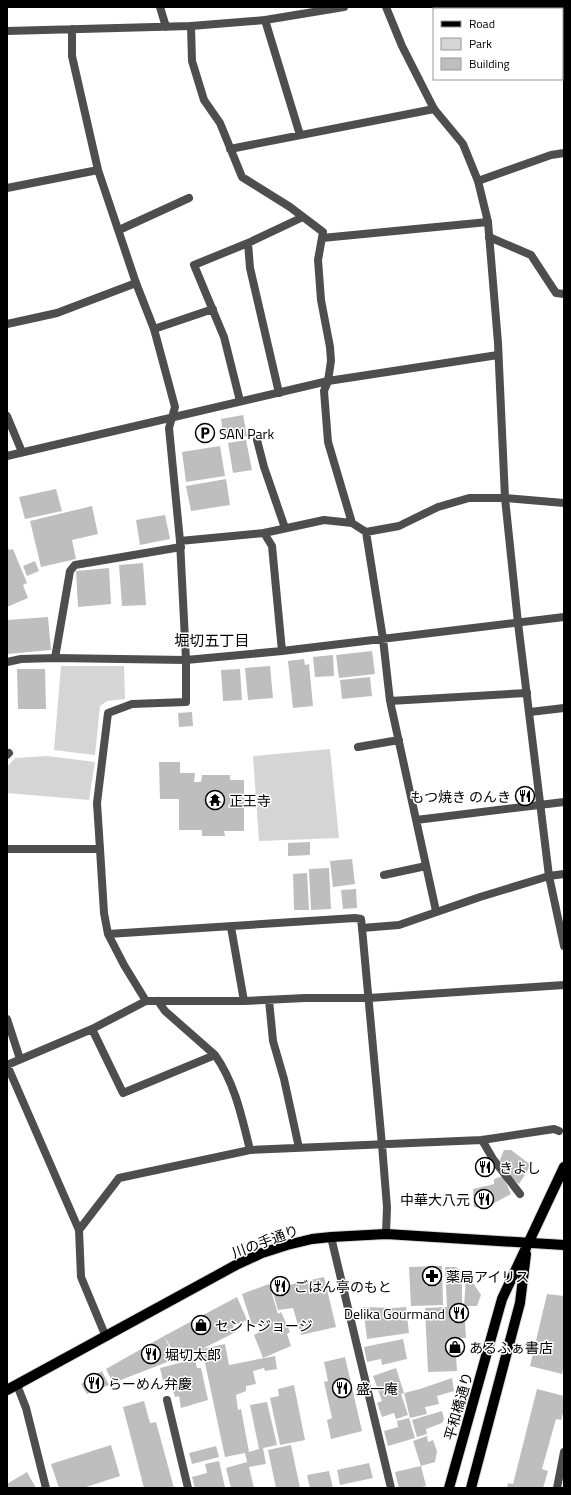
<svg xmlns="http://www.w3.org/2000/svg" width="571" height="1495" viewBox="0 0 571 1495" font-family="'Titillium Web','Noto Sans JP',sans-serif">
  <rect width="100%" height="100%" fill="#fff"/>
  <!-- green -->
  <path fill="#d5d5d5" d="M61 666H124L125 699 107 701 100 706 95 755 54 750Z
    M330 749 339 838 259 841 253 756Z
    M47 756 95 762 89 800 7 793V767L15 758Z"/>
  <!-- building -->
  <path fill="#bebebe" d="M243 415 247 436 224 440 221 419Z
    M246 440 252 470 233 473 228 443Z
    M220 446 225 476 186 482 182 452Z
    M226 479 230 505 191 511 186 486Z
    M56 489 62 511 25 519 19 497Z
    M92 506 98 534 72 540 76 559 41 567 30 521Z
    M165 515 170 539 140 545 136 520Z
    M7 546 9 550 13 549 27 583 23 585 28 598 7 607Z
    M35 561 39 571 27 576 23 566Z
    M143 563 146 605 122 606 119 565Z
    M109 568 111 604 78 607 76 571Z
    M48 617 51 650 7 654V620Z
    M372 651 375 674 339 678 336 655Z
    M333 655 334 676 315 677 313 657Z
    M304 659 305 665 309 664 313 706 293 708 288 661Z
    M270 666 273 698 248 700 245 668Z
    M17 669H45L46 709H18Z
    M240 669 242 700 223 701 221 670Z
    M370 677 372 696 342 699 340 680Z
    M192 712 193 726 179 727 178 713Z
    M159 762H180V773H195L194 782H201L202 775H230V780H244V831H224L225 836H202V830H179V799H160Z
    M310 842V855L288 856V843Z
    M352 859 355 884 333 887 330 861Z
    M329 868 331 909 311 910 309 869Z
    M307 873 309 910H294L293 874Z
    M356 889 357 908 343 909 341 890Z
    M504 1150H511L531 1165 519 1184 512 1179 500 1160Z
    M503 1176 511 1194 485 1208 474 1207 473 1189 494 1184V1179Z
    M442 1266 443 1305 411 1306 409 1267Z
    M445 1267H456L462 1272V1305L453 1306H464L466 1338H460V1354H456L457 1371 428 1372 425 1308 447 1307Z
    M286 1277 289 1285 324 1277 336 1327 301 1335 293 1308 278 1310 270 1282Z
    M466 1279 471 1280 481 1295 477 1306H464Z
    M269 1284 278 1314 281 1312 290 1332 287 1334 291 1346 263 1358 254 1335 266 1329 262 1322 252 1325 242 1294Z
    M547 1294 564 1296V1364L562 1374 530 1366Z
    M237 1297 247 1320 233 1326 236 1332 202 1349 178 1359 164 1336Z
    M363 1307 394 1308 406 1307 409 1333 367 1339Z
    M164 1336 175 1359 113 1383 106 1369Z
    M403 1339 407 1359 382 1365 381 1359 367 1362 364 1347Z
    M225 1344 229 1365 275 1356 277 1369 265 1371 264 1368 253 1371 256 1384 246 1386V1391L236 1395 238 1410 241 1409 249 1452 259 1449 250 1405 267 1402 277 1445 263 1448 266 1464 249 1467 254 1488H231L226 1468 247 1462 245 1453 225 1457 202 1349Z
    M345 1357 362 1431 331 1439 327 1420 332 1418 324 1382 328 1381 324 1362Z
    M195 1359 197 1368H201L208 1400 181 1408 179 1396 175 1397 170 1380 163 1381 160 1368Z
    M396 1368 404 1393 401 1394 408 1415 396 1419 394 1413 382 1417 377 1403 382 1401 373 1376Z
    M102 1371 109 1385 87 1394 81 1384Z
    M452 1378 454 1391 437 1396 439 1404 425 1407 427 1414 410 1418 404 1393 420 1389Z
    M294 1385 305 1440 280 1445 270 1398 279 1396 278 1389Z
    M537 1389 564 1396V1410L561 1420 556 1419 542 1469 548 1471 543 1488H507L508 1483 513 1484Z
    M144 1401 150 1423 156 1422 174 1488H144L123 1407Z
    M442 1411 444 1419 442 1423 426 1429 427 1434 417 1437 412 1420Z
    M409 1418 415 1438 388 1446 384 1431 398 1427 397 1421Z
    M427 1436 428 1442 433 1440 437 1451 435 1462 421 1466 413 1441Z
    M111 1445 120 1476 83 1488H59L51 1464Z
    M291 1445 300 1488H276L268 1450Z
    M216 1446 219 1457 192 1464 189 1453Z
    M219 1461 225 1487 195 1488 192 1477 207 1473 205 1464Z
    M369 1463 373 1478 340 1485 337 1470Z
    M421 1466 426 1486 417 1488H399L395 1472Z
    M329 1471 333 1488H310L307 1475Z
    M27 1472 36 1488H7V1484Z"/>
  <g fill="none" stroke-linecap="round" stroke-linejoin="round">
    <!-- primary casing -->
    <g stroke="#dbdbdb" stroke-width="12">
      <path id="primary" d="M7 1390 236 1265 262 1253 287 1245 312 1239 331 1237 386 1234 564 1245
        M449 1488 502 1299 564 1167
        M471 1488 520 1303 526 1254"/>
    </g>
    <!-- lane -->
    <path stroke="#4e4e4e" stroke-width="8" d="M265 20 300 135
      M191 26 192 61 204 100 220 123 242 177 290 207 323 232 318 260 321 300 330 347 331 361 328 381 324 391 328 442 352 523
      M230 149 434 109
      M478 181 551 155 564 153
      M119 230 189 198
      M489 237 531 255 556 293 564 294
      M322 238 488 222
      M248 243 250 268 279 393
      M7 324 57 313 136 283
      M154 329 213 309
      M240 401 224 337 194 265 248 243 303 217
      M257 440 264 467 285 528
      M366 532 383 639 390 701 436 911
      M264 533 272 546 282 651
      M180 541 264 533 324 520 352 523 366 532 399 526 438 507 469 498H505L564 503
      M55 658 70 571 75 565 181 547
      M186 660 282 651 564 617
      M390 701 527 693
      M358 747 399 740
      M7 755 9 753
      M416 820 564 802
      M100 849 104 913 108 934 124 965 146 1001
      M384 875 426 866
      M231 927 244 1001
      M108 934 355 918 361 919 362 928
      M269 1000 273 1041 284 1079 299 1148
      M158 1001 165 1011 215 1055
      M7 1019 20 1059
      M92 1029 123 1093 215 1055C235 1083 242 1118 250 1150
      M482 1140 493 1159 520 1194
      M382 1145 387 1207 386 1234
      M79 1230 7 1065 92 1029 146 1001H244L305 998H369L564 985
      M106 1337 81 1277 79 1230 119 1178 250 1150 482 1140 554 1129 559 1131
      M17 1385 26 1408 46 1488
      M167 1400 188 1488
      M557 1488 564 1452"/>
    <!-- street -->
    <path stroke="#4e4e4e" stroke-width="8" d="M160 7 166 27
      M386 7 402 46 434 109 463 144 478 181 488 222 498 343 505 498 518 623 549 876 564 946
      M7 31 191 26 265 20 344 7
      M7 188 98 170
      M7 416 22 452
      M7 456 328 381 498 355
      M7 662 21 659 55 658 186 660
      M530 712 564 708
      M7 849H100L97 803 108 713 132 704 186 702V660L180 541 169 428 175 407 154 329 136 283 98 170 72 56V29
      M382 1145 362 928 399 925 480 897 549 876 564 874
      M331 1237 391 1488"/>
    <!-- primary -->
    <use href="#primary" stroke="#000" stroke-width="10"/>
    <!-- rail -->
    <path stroke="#000" stroke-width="3" stroke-dasharray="6 2 1 2" stroke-linecap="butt" d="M544 7 545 9
      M556 7 557 9
      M562 20 564 25
      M562 50 564 55"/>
  </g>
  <!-- icons -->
  <defs>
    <g id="parking-ring" transform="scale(1)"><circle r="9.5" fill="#fff" stroke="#000" stroke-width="1.5"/><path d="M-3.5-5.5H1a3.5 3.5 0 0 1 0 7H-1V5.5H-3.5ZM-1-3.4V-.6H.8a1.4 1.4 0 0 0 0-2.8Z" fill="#000"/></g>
    <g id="restaurant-ring" transform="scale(1)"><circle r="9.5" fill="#fff" stroke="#000" stroke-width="1.5"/><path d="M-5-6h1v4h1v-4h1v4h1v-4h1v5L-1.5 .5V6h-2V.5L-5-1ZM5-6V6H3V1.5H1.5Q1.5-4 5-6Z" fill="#000"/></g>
    <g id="temple-ring" transform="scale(1)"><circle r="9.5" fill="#fff" stroke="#000" stroke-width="1.5"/><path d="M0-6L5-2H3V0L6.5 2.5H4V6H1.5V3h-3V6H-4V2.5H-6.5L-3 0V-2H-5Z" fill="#000"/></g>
    <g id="pharmacy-ring" transform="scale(1)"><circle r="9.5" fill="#fff" stroke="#000" stroke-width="1.5"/><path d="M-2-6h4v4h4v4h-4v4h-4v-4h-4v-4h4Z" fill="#000"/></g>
    <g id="shop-ring" transform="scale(1)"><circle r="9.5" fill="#fff" stroke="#000" stroke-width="1.5"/><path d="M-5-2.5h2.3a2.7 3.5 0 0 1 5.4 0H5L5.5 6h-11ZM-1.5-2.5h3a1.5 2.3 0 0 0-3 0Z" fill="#000"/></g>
  </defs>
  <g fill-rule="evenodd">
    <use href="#parking-ring" x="205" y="433"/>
    <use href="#restaurant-ring" x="525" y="796"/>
    <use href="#temple-ring" x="215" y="800"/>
    <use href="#restaurant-ring" x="485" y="1167"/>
    <use href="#restaurant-ring" x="484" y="1199"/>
    <use href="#pharmacy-ring" x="432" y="1276"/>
    <use href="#restaurant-ring" x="280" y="1286"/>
    <use href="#restaurant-ring" x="459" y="1313"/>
    <use href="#shop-ring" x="201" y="1325"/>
    <use href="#shop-ring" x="455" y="1347"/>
    <use href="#restaurant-ring" x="151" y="1354"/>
    <use href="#restaurant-ring" x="94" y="1383"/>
    <use href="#restaurant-ring" x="342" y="1388"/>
  </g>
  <g text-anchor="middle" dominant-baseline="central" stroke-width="3" stroke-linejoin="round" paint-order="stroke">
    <!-- poi labels -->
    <g font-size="14" fill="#000" stroke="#fff" text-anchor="start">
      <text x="219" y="433">SAN Park</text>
      <text x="511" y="796" text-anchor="end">もつ焼き のんき</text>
      <text x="229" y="800">正王寺</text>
      <text x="499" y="1167">きよし</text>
      <text x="470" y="1199" text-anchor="end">中華大八元</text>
      <text x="446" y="1276">薬局アイリス</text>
      <text x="294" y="1286">ごはん亭のもと</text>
      <text x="445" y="1313" text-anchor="end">Delika Gourmand</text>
      <text x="215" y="1325">セントジョージ</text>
      <text x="469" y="1347">あるふぁ書店</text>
      <text x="165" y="1354">堀切太郎</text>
      <text x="108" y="1383">らーめん弁慶</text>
      <text x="356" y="1388">盛一庵</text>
    </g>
    <!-- street labels -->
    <g font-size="14" fill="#000" stroke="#fff">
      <text transform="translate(265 1241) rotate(-20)">川の手通り</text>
      <text transform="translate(458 1406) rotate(-74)">平和橋通り</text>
    </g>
    <!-- neighbourhood labels -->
    <g font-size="15" fill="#000" stroke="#fff">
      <text x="212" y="640">堀切五丁目</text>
    </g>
  </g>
  <!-- border -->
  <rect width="571" height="1495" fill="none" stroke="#000000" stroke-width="16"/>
  <!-- legend -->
  <rect x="433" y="8" width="130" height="72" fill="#ffffff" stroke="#999999"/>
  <rect x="441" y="21" width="20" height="6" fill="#000000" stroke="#999999"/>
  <text x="469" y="28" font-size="12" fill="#000000">Road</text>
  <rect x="441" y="38" width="20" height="12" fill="#d5d5d5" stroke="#999999"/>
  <text x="469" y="48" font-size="12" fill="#000000">Park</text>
  <rect x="441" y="58" width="20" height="12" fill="#bebebe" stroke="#999999"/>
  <text x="469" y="68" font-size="12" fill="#000000">Building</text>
</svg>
